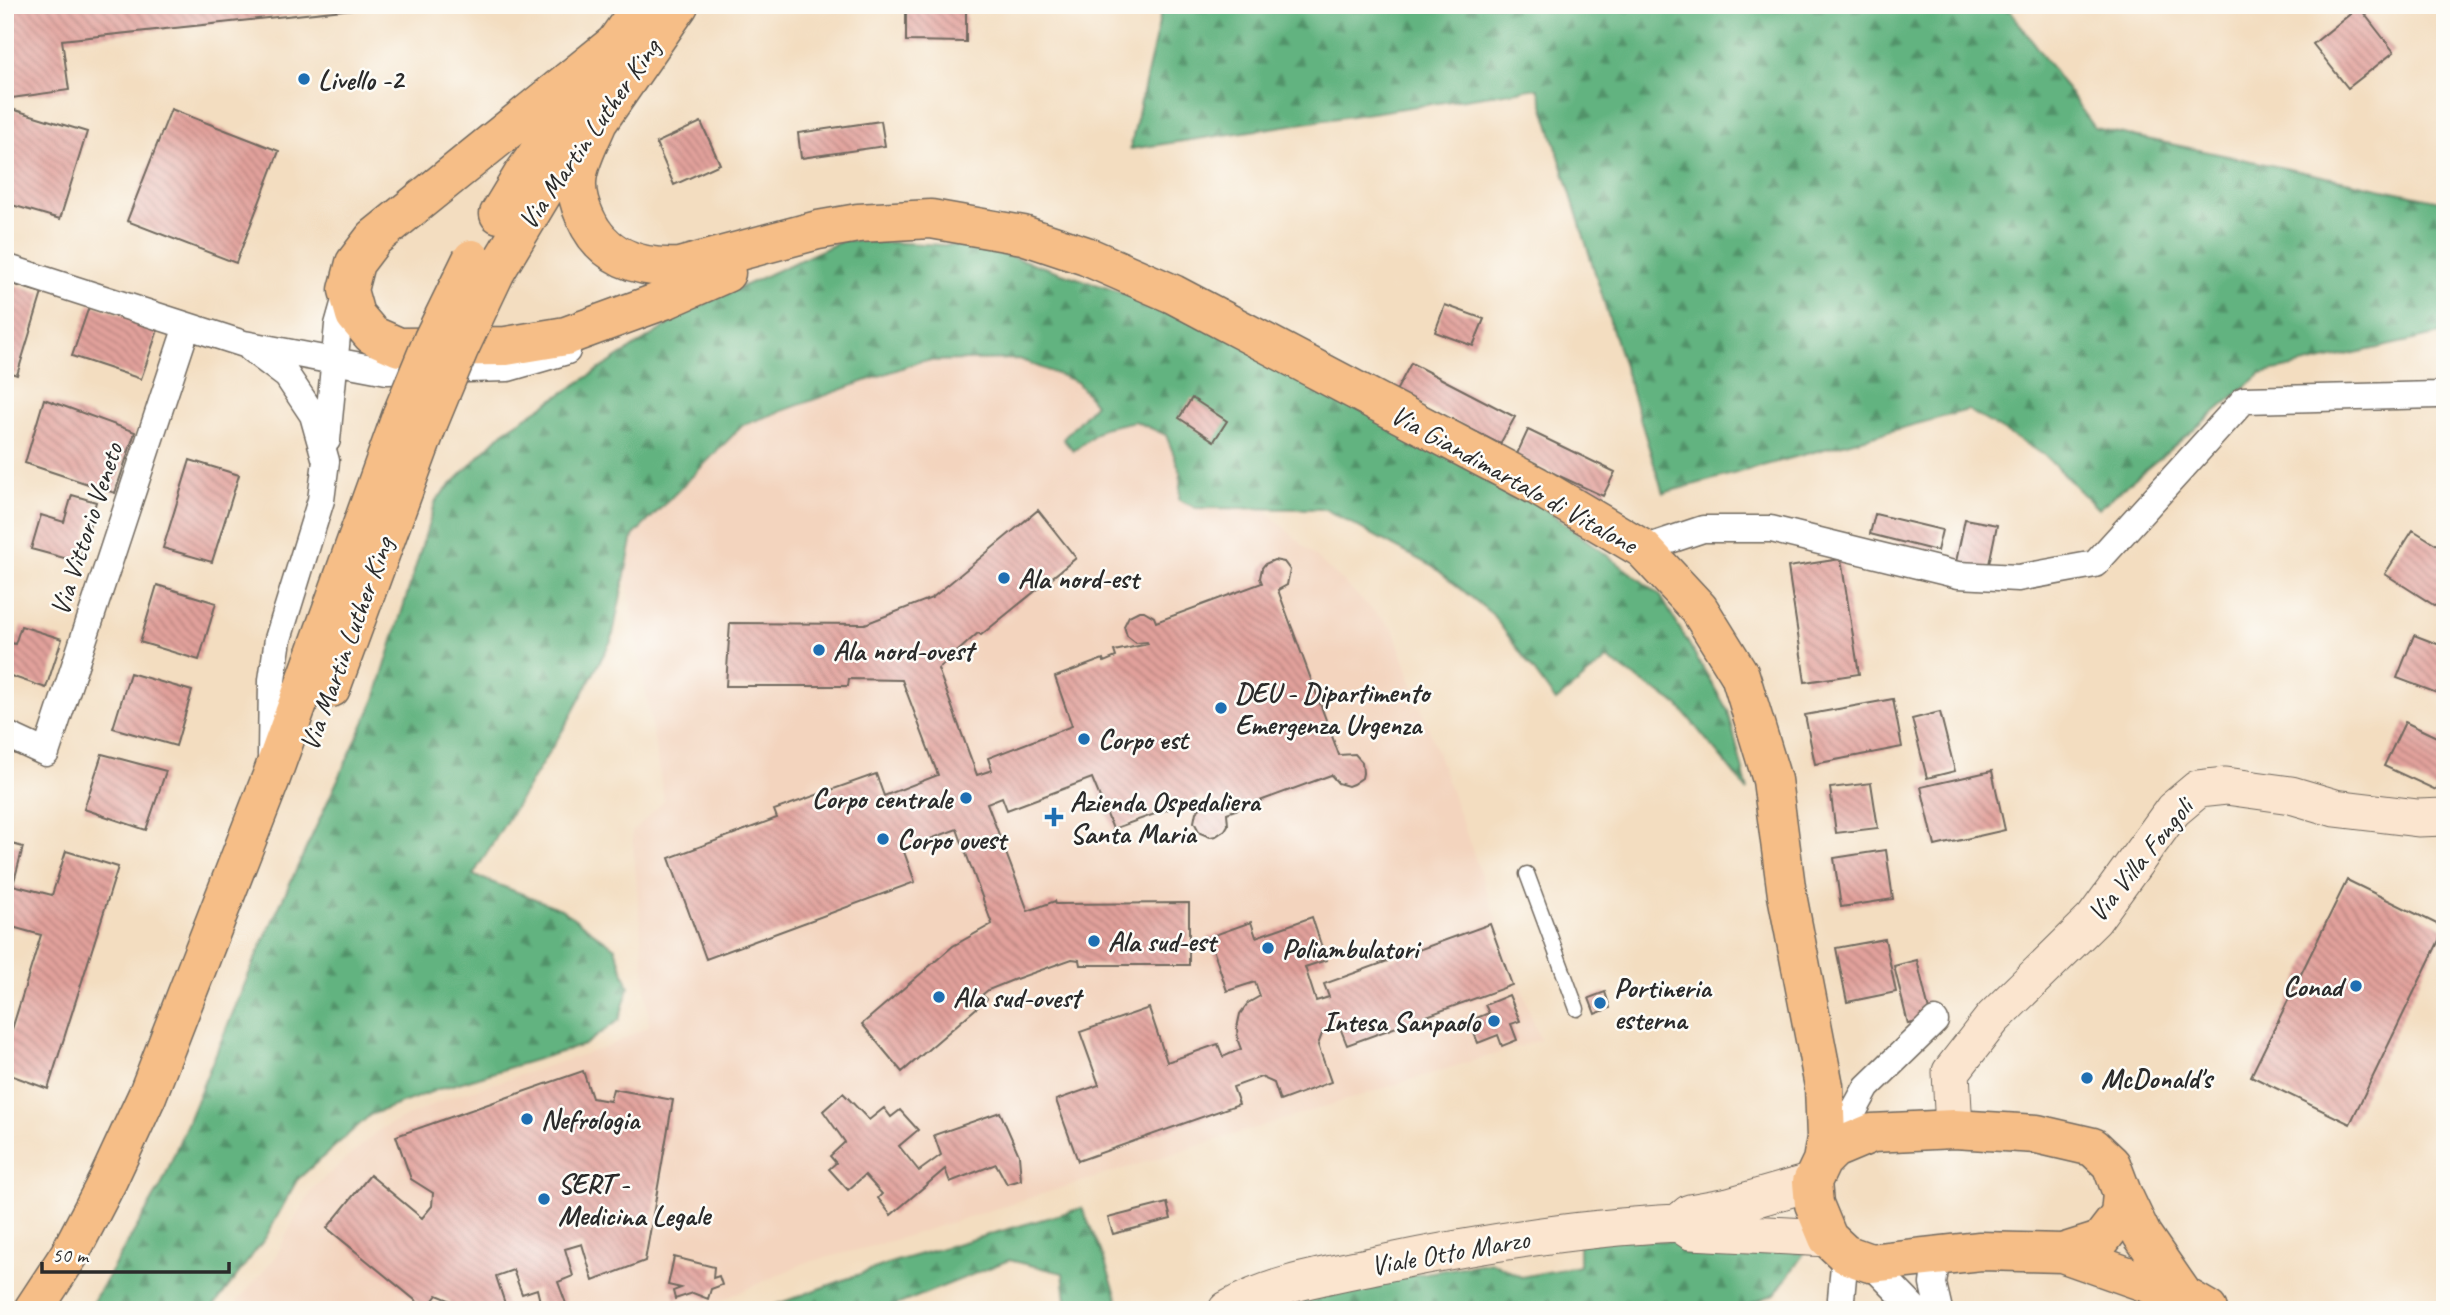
<svg xmlns="http://www.w3.org/2000/svg" width="2450" height="1315" viewBox="0 0 2450 1315" font-family="Caveat,sans-serif">
  <defs>
    <pattern id="forest-firs" width="22" height="20" patternUnits="userSpaceOnUse" patternTransform="scale(1.75)"><rect width="22" height="20" fill="#62b380"/><path d="M5 1l3.5 6h-7zM16 11l3.5 6h-7z" fill="#519269"/></pattern>
    <pattern id="building-back-hatch" width="6" height="6" patternUnits="userSpaceOnUse" patternTransform="scale(1.75)"><rect width="6" height="6" fill="#e2a19b"/><path d="M-1 5l2 2M0 0l6 6M5-1l2 2" fill="none" stroke="#b7837f"/></pattern>
  </defs>
  <rect width="100%" height="100%" fill="#fdfcf7"/>
  <filter id="ink" filterUnits="userSpaceOnUse"><feTurbulence type="fractalNoise" baseFrequency=".0143" numOctaves="2"/><feDisplacementMap in="SourceGraphic" scale="14" xChannelSelector="R" yChannelSelector="G"/><feConvolveMatrix kernelMatrix="1 2 1 2 8 2 1 2 1" color-interpolation-filters="sRGB"/></filter>
  <filter id="wash" filterUnits="userSpaceOnUse"><feTurbulence type="fractalNoise" baseFrequency=".00686" numOctaves="4" result="noise"/><feDisplacementMap in="SourceGraphic" scale="28" xChannelSelector="R" yChannelSelector="G"/><feGaussianBlur stdDeviation="1.57" result="paint"/><feColorMatrix in="noise" values="0 0 0 0 0 0 0 0 0 0 0 0 0 0 0 0 0 1.4 0 .05"/><feComposite in="paint" operator="in"/></filter>
  <g filter="url(#wash)">
    <rect width="100%" height="100%" fill="#f3ddc0"/>
    <!-- built -->
    <path fill="#f3d4be" d="M968 335 1132 386 1393 629 1540 1040 884 1243 804 1263 701 1310H230L275 1258 295 1218 314 1187 380 1129 445 1099 607 1047 649 1026 632 832 664 801 620 540 734 421Z"/>
    <!-- forest -->
    <path fill="url(#forest-firs)" stroke="#466f56" stroke-width="2" d="M1163 5H2006L2095 128 2445 202V333L2261 374 2098 509 2044 455 1968 410 1663 493 1538 88 1130 149Z
      M844 240 983 247 1250 335 1465 449 1660 595 1728 711 1748 791 1679 706 1607 659 1556 701 1492 614 1435 568 1325 509 1196 508 1179 500 1181 473 1166 435 1135 421 1103 428 1073 451 1063 439 1095 404 1077 382 1019 359 921 361 743 425 633 536 612 639 566 725 473 875 561 909 615 948 629 987 619 1020 584 1045 439 1089 370 1115 297 1180 266 1237 211 1310H88L161 1186 256 957 375 699 436 500 503 432 691 310Z
      M1082 1208 1101 1251 1118 1300 1114 1310H1067L1063 1273 1009 1260 884 1310H761L893 1262Z
      M1609 1238 1808 1248 1775 1294 1735 1310H1260L1329 1289 1492 1262 1521 1277 1579 1266V1244Z"/>
    <g id="blocks">
      <!-- building -->
      <path fill="url(#building-back-hatch)" d="M5 5H371V7L62 40 69 90 12 98 5 96Z
        M906 5H966V42L906 41Z
        M2359 7 2394 52 2348 88 2313 44Z
        M5 107 87 132 60 219 5 203Z
        M171 109 279 151 236 263 127 221Z
        M881 121 885 146 801 158 798 133Z
        M701 122 720 164 674 185 656 143Z
        M5 282 42 293 17 375 5 371Z
        M90 304 159 327 141 379 72 356Z
        M1445 305 1484 319 1473 346 1435 332Z
        M1411 363 1515 417 1500 444 1396 391Z
        M1192 398 1227 421 1214 441 1179 418Z
        M44 399 135 432 115 493 25 463Z
        M1528 430 1615 472 1603 496 1516 456Z
        M190 460 239 475 212 562 163 548Z
        M72 495 96 502 79 562 31 549 41 515 64 522Z
        M1038 510 1076 558 981 635 978 633 938 669 977 775 992 770 988 758 1072 726 1055 677 1103 659 1104 662 1116 657 1114 651 1148 644 1147 642 1136 643 1127 636 1124 626 1129 616 1139 611H1144L1154 617 1156 622 1262 583 1260 578 1262 568 1265 564 1274 560 1284 562 1290 570 1287 585 1278 590 1339 755 1355 754 1362 762 1363 773 1362 778 1353 784 1348 786 1338 783 1331 775 1227 813 1228 825 1225 830 1216 836 1210 837 1200 833 1194 822 1196 812 1205 804 1202 797 1113 829 1092 778 1007 810 1002 797 987 803 1028 911 1055 901 1056 904 1189 903V965H1080L1079 960 1072 959 1013 980 988 990 982 995 987 999 902 1072 862 1024 953 946 992 924 957 829 903 849 915 882 706 959 669 858 777 818 774 810 876 774 884 796 938 775 902 680 849 679 848 686H726L730 623 865 624 932 598Z
        M1875 514 1942 530 1937 551 1870 534Z
        M1965 519 1997 525 1988 569 1956 562Z
        M2413 530 2445 550 2443 611 2385 574Z
        M1841 559 1859 674 1805 682 1788 567Z
        M157 585 216 603 199 660 140 642Z
        M21 626 62 639 46 688 5 674V641L15 644Z
        M2414 635 2445 647V696L2397 678Z
        M130 673 192 691 176 746 113 728Z
        M1893 699 1902 747 1815 764 1805 715Z
        M1940 712 1955 771 1927 778 1912 719Z
        M2405 722 2445 741V771L2436 790 2384 766Z
        M102 754 166 771 146 830 84 809Z
        M1992 771 2005 830 1935 846 1921 787Z
        M1871 783 1878 828 1836 833 1830 788Z
        M5 842 23 847 13 885 52 895 66 851 118 867 48 1089 5 1073V1052L41 935 5 925Z
        M1886 850 1893 899 1841 907 1834 858Z
        M2347 880 2445 928 2350 1124 2251 1076Z
        M1312 917 1326 960 1305 967 1316 1001 1329 997 1324 984 1490 924 1512 985 1347 1045 1339 1025 1323 1031 1318 1045 1331 1082 1280 1101 1274 1083 1261 1077 1233 1087 1239 1104 1078 1161 1056 1100 1099 1085 1080 1032 1149 1008 1167 1062 1218 1044 1223 1057 1241 1049 1238 1041 1237 1028 1240 1014 1248 1003 1260 996 1255 982 1227 991 1209 937 1251 922 1256 937Z
        M1885 939 1896 992 1847 1002 1836 948Z
        M1917 960 1931 1019 1908 1024 1894 966Z
        M1605 992 1610 1008 1595 1014 1589 998Z
        M1509 995 1520 1021 1511 1024 1517 1040 1502 1046 1498 1035 1478 1043 1469 1021 1489 1013 1485 1005Z
        M583 1071 592 1098 610 1101 613 1089 673 1100 645 1261 593 1281 582 1244 565 1249 573 1276 558 1282 568 1309 542 1310 537 1289 522 1294 513 1270 496 1276 507 1310H452L449 1300 437 1295 426 1309 327 1228 370 1175 422 1218 432 1206 433 1193 411 1179 396 1136Z
        M843 1093 869 1120 884 1108 891 1117 900 1110 918 1130 899 1146 919 1171 941 1155 934 1135 1000 1112 1019 1155 1021 1180 1007 1184 996 1164 950 1182 945 1169 891 1215 878 1198 882 1194 865 1175 848 1190 829 1169 836 1163 830 1156 845 1142 823 1111Z
        M1167 1203 1171 1219 1113 1234 1108 1218Z
        M674 1257 714 1267 713 1278 719 1276 722 1285 711 1289 708 1299 693 1293 675 1299 673 1291 681 1288 668 1285Z"/>
    </g>
  </g>
  <g filter="url(#ink)">
    <use href="#blocks" fill-opacity="0" stroke="#71695f" stroke-width="2"/>
    <g fill="none" stroke-linecap="round" stroke-linejoin="round">
      <!-- lane casing -->
      <g stroke="#71695f" stroke-width="17">
        <path id="lane" d="M1527 874 1577 1009"/>
      </g>
      <!-- street casing -->
      <g stroke="#71695f" stroke-width="29">
        <path id="street" d="M5 267 244 344 387 371 508 368 567 351
          M251 349 287 376 313 415 326 461 321 500 278 639 272 680 271 755
          M327 440 338 325 348 290
          M1643 549 1703 529H1771L1958 575 2018 578 2095 564 2244 400 2437 395 2445 392
          M5 734 46 753 187 326
          M1851 1116 1867 1087 1935 1021
          M1937 1254 1933 1284 1939 1310
          M1870 1263 1916 1310
          M1840 1310 1845 1254"/>
      </g>
      <!-- secondary casing -->
      <g stroke="#71695f" stroke-width="39">
        <path id="secondary" d="M1954 1129 1951 1072 1993 1018 2094 919 2173 810 2198 789 2226 786 2291 795 2335 808 2418 818 2445 817
          M1679 1223 1691 1231 1828 1238
          M1227 1310C1268 1285 1329 1275 1376 1265 1476 1244 1575 1228 1678 1223L1690 1213 1729 1206 1812 1182"/>
      </g>
      <!-- primary casing -->
      <g stroke="#71695f" stroke-width="41">
        <path id="primary" d="M613 45 374 238 355 263 348 290 355 315 372 335 399 347 506 346 566 336 667 299 726 273
          M598 122C591 139 581 157 578 174 575 188 579 204 585 217 602 257 638 269 679 267L818 230 858 223 931 219 1023 235 1086 256 1173 294 1537 486 1643 549 1699 609 1740 675 1772 780 1787 895 1824 1086 1826 1138 1822 1161
          M499 214 522 176 642 5
          M496 271 544 191 598 122 679 5
          M331 688 428 424
          M1954 1129 2037 1134 2093 1147 2111 1164 2122 1193 2120 1215 2100 1241 2062 1253 1980 1251 1870 1263 1845 1254 1828 1238 1814 1204 1812 1182 1822 1161 1834 1149 1872 1133Z
          M2122 1193 2142 1235 2184 1296
          M2062 1253 2184 1296 2208 1310
          M33 1310 69 1255 108 1180 147 1096 271 778 402 414"/>
      </g>
      <!-- lane -->
      <use href="#lane" stroke="#fff" stroke-width="14"/>
      <!-- street -->
      <use href="#street" stroke="#fff" stroke-width="26"/>
      <!-- secondary -->
      <use href="#secondary" stroke="#fbe5cf" stroke-width="37"/>
      <!-- primary -->
      <use href="#primary" stroke="#f6be87" stroke-width="38"/>
      <!-- primary-bridge casing -->
      <g stroke="#71695f" stroke-width="41" stroke-linecap="butt">
        <path id="primary-bridge" d="M402 414 433 339 472 259
          M428 424 459 349 496 271"/>
      </g>
      <!-- primary-bridge -->
      <use href="#primary-bridge" stroke="#f6be87" stroke-width="38"/>
    </g>
  </g>
  <!-- markers -->
  <g fill="#1f6fb2" stroke="#fdfcf7" stroke-width="2.5">
    <circle cx="304" cy="79" r="7"/>
    <circle cx="1004" cy="578" r="7"/>
    <circle cx="819" cy="650" r="7"/>
    <circle cx="1221" cy="708" r="7"/>
    <circle cx="1084" cy="739" r="7"/>
    <circle cx="966" cy="798" r="7"/>
    <path d="M1050.5 806.5h7v7h7v7h-7v7h-7v-7h-7v-7h7z"/>
    <circle cx="883" cy="839" r="7"/>
    <circle cx="1094" cy="941" r="7"/>
    <circle cx="1268" cy="948" r="7"/>
    <circle cx="2356" cy="986" r="7"/>
    <circle cx="939" cy="997" r="7"/>
    <circle cx="1600" cy="1003" r="7"/>
    <circle cx="1494" cy="1021" r="7"/>
    <circle cx="2087" cy="1078" r="7"/>
    <circle cx="527" cy="1119" r="7"/>
    <circle cx="544" cy="1199" r="7"/>
  </g>
  <g text-anchor="middle" dominant-baseline="central" stroke-width="5" stroke-linejoin="round" paint-order="stroke">
    <!-- poi labels -->
    <g font-size="28" font-weight="bold" fill="#2b2b2b" stroke="#fdfcf7" text-anchor="start">
      <text x="318" y="79">Livello -2</text>
      <text x="1018" y="578">Ala nord-est</text>
      <text x="833" y="650">Ala nord-ovest</text>
      <text x="1235" y="692">DEU - Dipartimento<tspan x="1235" dy="32">Emergenza Urgenza</tspan></text>
      <text x="1098" y="739">Corpo est</text>
      <text x="952" y="798" text-anchor="end">Corpo centrale</text>
      <text x="1070" y="801">Azienda Ospedaliera<tspan x="1070" dy="32">Santa Maria</tspan></text>
      <text x="897" y="839">Corpo ovest</text>
      <text x="1108" y="941">Ala sud-est</text>
      <text x="1282" y="948">Poliambulatori</text>
      <text x="2342" y="986" text-anchor="end">Conad</text>
      <text x="1614" y="987">Portineria<tspan x="1614" dy="32">esterna</tspan></text>
      <text x="953" y="997">Ala sud-ovest</text>
      <text x="1480" y="1021" text-anchor="end">Intesa Sanpaolo</text>
      <text x="2101" y="1078">McDonald's</text>
      <text x="541" y="1119">Nefrologia</text>
      <text x="558" y="1183">SERT -<tspan x="558" dy="32">Medicina Legale</tspan></text>
    </g>
    <!-- street labels -->
    <g font-size="28" fill="#2b2b2b" stroke="#fdfcf7">
      <text transform="translate(589 134) rotate(-55)">Via Martin Luther King</text>
      <text transform="translate(1514 479) rotate(29)">Via Giandimartalo di Vitalone</text>
      <text transform="translate(86 529) rotate(-72)">Via Vittorio Veneto</text>
      <text transform="translate(346 644) rotate(-70)">Via Martin Luther King</text>
      <text transform="translate(2140 860) rotate(-51)">Via Villa Fongoli</text>
      <text transform="translate(1450 1252) rotate(-10)">Viale Otto Marzo</text>
    </g>
  </g>
  <!-- margin -->
  <rect width="2450" height="1315" fill="none" stroke="#fdfcf7" stroke-width="28"/>
  <!-- scale -->
  <path d="M42 1262v10h187v-10" fill="none" stroke="#2b2b2b" stroke-width="3.5"/>
  <text x="52" y="1262" font-size="21" fill="#2b2b2b" stroke="#fdfcf7" stroke-width="5" paint-order="stroke">50 m</text>
</svg>
